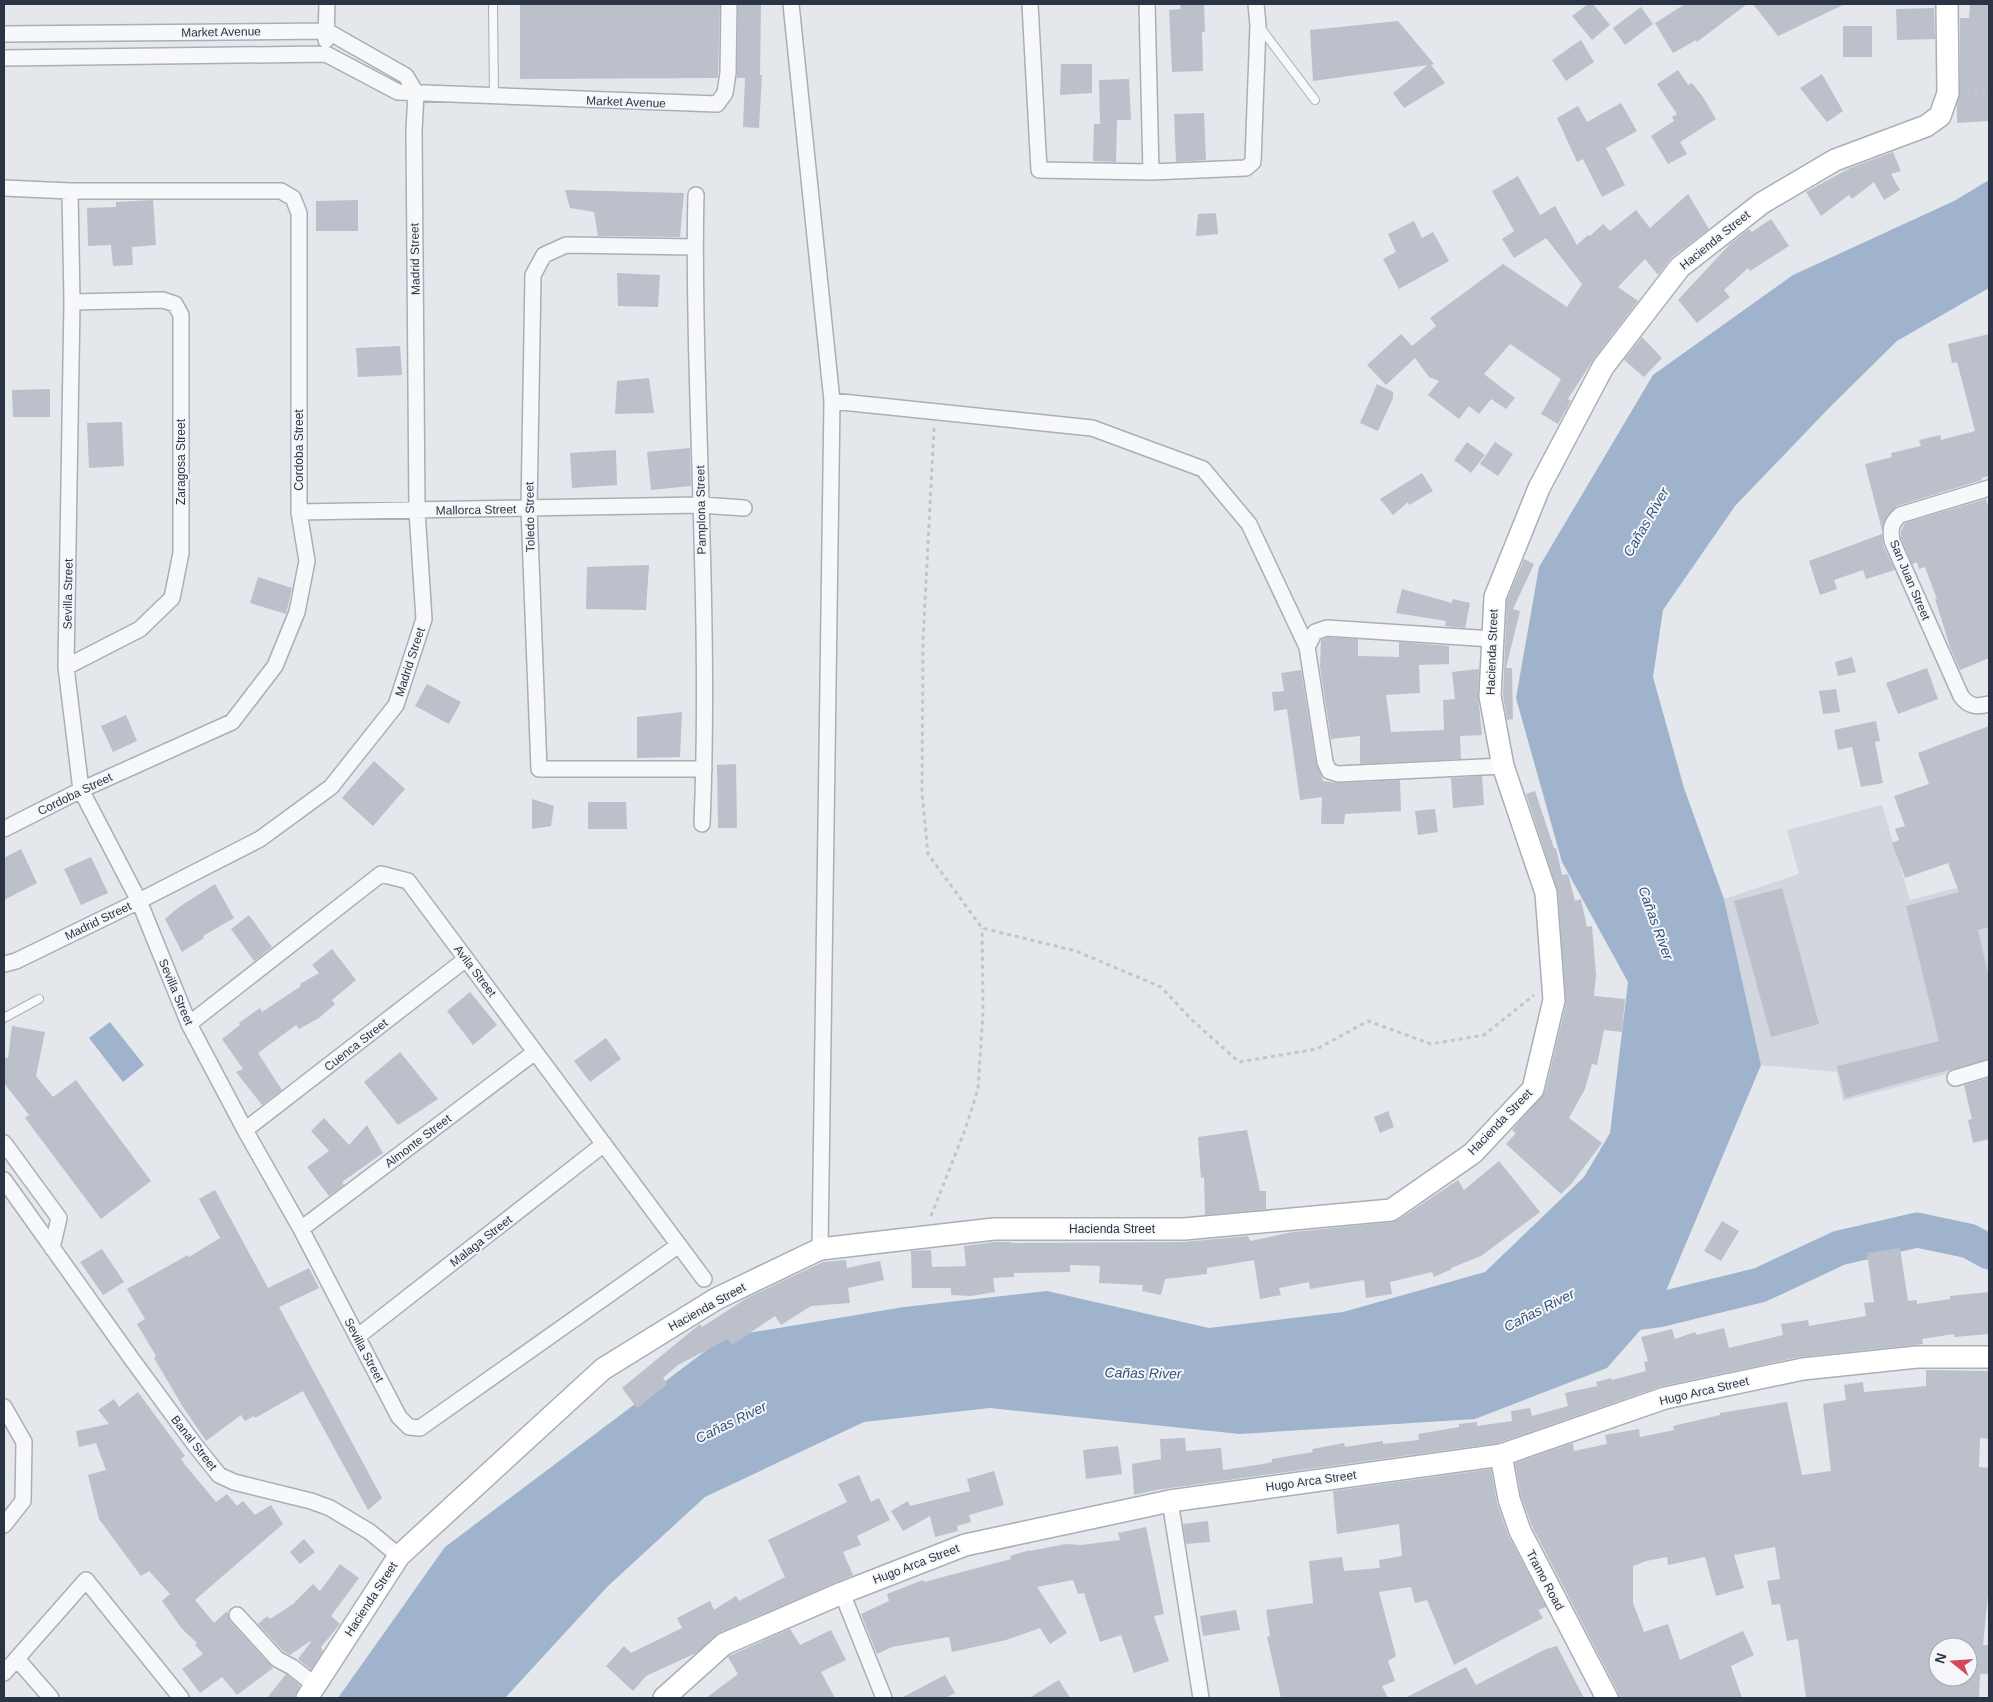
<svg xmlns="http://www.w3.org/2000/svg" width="1993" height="1702" viewBox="0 0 1993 1702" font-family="Arial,sans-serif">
  <rect width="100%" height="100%" fill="#e4e7ec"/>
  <!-- built -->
  <path fill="#d2d6de" d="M1882 805 1910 900 1989 879V1063L1843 1101 1837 1072 1761 1065 1724 899 1799 874 1787 830Z"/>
  <!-- water -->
  <path fill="#9fb4cc" d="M1989 180V288L1897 341 1830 407 1735 506 1663 610 1653 677 1684 788 1724 899 1761 1065 1658 1310 1607 1368 1475 1419 1240 1434 990 1408 864 1422 705 1497 608 1586 505 1698H338L445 1547 724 1337 904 1307 1047 1291 1209 1328 1343 1312 1485 1272 1584 1177 1610 1133 1628 982 1562 862 1516 698 1539 567 1653 375 1793 275 1954 201Z
    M110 1022 144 1065 123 1082 89 1038Z"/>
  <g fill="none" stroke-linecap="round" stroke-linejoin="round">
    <!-- river -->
    <path stroke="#9fb4cc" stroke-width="35" d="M1611 1316 1658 1310 1760 1285 1839 1248 1917 1230 1969 1241 1989 1252"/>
  </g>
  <!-- building -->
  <path fill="#bbc0ca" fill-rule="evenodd" d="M520 4H720L718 78 520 79Z
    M738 4H761L760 75H762L759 128 743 127 745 78H737Z
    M1180 4H1204L1205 32H1202L1203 71 1172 72 1169 10 1181 9Z
    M1588 4H1593L1610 25 1592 40 1572 16Z
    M1685 4H1747L1697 42 1696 40 1673 53 1655 23Z
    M1753 4H1845L1778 36Z
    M1970 4H1989V121L1957 123V105L1960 93V18H1969Z
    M1641 7 1653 24 1625 45 1613 28Z
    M1934 8 1935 39 1897 40 1896 9Z
    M1398 21 1434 64 1431 65 1445 83 1404 108 1393 93 1428 65 1313 81 1310 30Z
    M1843 26H1872V57H1843Z
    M1581 40 1594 62 1566 81 1552 60Z
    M1061 64H1092V93L1060 95Z
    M1678 70 1688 85 1692 83 1703 97 1716 119 1680 142 1687 154 1668 164 1651 136 1674 121 1672 117 1677 114 1657 84Z
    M1822 74 1843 111 1827 122 1800 88Z
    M1129 79 1131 120H1117L1116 162 1093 161 1094 124H1100L1099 80Z
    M1621 103 1637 131 1606 148 1625 185 1602 197 1583 159 1577 162 1557 118 1578 106 1587 122Z
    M1204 113 1206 160 1176 162 1174 114Z
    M1893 152 1901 171 1891 174 1900 190 1884 200 1874 182 1852 199 1849 195 1821 216 1806 192 1850 168Z
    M1518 176 1540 215 1555 206 1577 245 1588 235 1590 236 1603 224 1610 231 1636 210 1650 228 1688 194 1709 229 1672 257 1658 275 1645 259 1618 287 1638 301 1593 360 1568 399 1571 401 1558 424 1541 414 1561 379 1510 344 1484 374 1515 398 1506 409 1491 399 1479 414 1469 406 1459 419 1428 395 1439 381 1429 377 1415 358 1386 385 1367 365 1401 334 1412 346 1436 326 1430 318 1503 264 1567 307 1582 284 1546 238 1514 258 1502 239 1514 231 1492 191Z
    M565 190 684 193 680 237 598 236 594 212 570 208Z
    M153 200 156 245 132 247 133 265 113 266 111 245 88 246 87 208 116 207V202Z
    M358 200V231H316V201Z
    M1216 213 1218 234 1196 236 1198 214Z
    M1771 219 1789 246 1750 271 1748 268 1724 290 1730 297 1697 323 1678 300 1730 244 1749 229 1752 232Z
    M1414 221 1422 238 1433 232 1449 261 1399 289 1383 259 1396 252 1388 234Z
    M617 273 660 275 658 307 618 306Z
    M1989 334V476L1981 478 1982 480 1897 506 1887 516 1882 530 1865 464 1892 457 1891 453 1921 446 1919 440 1940 435 1941 440 1975 431 1957 362 1952 363 1948 344Z
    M1642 337 1662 358 1644 377 1624 360Z
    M400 346 402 375 358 377 356 348Z
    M649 378 654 413 615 414 617 381Z
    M1377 384 1393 392V398L1378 431 1360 423Z
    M50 389V417H13L12 390Z
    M122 422 124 466 89 468 87 423Z
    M1467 442 1485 455 1471 473 1454 460Z
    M1495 442 1513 454 1498 476 1480 464Z
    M690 448 691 486 651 490 647 452Z
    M616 450 617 485 572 488 570 453Z
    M1422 473 1433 491 1409 505 1408 502 1393 515 1380 499Z
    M1986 499 1989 510V658L1960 670 1950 647 1935 599H1937L1925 567 1919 569 1917 562 1912 564 1901 538V531L1905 523Z
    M1882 534 1883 545 1895 570 1866 579 1863 570 1834 580 1837 589 1820 595 1809 561Z
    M1524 559 1534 564 1513 609 1520 611 1506 668H1512L1513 719 1507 720 1503 695 1507 600Z
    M649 565 646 610 586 609 587 567Z
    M258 577 292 588 286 614 250 603Z
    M1402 589 1452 603V599L1470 603 1465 628 1445 626 1446 621 1396 613Z
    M1328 637 1358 639V656L1399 657V642L1449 646V664L1419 665 1420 693 1386 695 1391 732 1444 730 1443 700 1455 699 1452 672 1479 669 1478 696 1482 735 1460 736 1461 759 1360 764V736L1331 739 1320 667 1321 640Z
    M1852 657 1856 672 1838 676 1835 662Z
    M1927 668 1938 699 1898 714 1886 683Z
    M1301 670 1316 763 1323 781 1338 783 1400 780 1401 811 1345 814 1344 824H1321L1322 797 1300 800 1287 709 1274 711 1272 692 1284 691 1281 673Z
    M427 684 461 702 449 724 415 706Z
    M1836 689 1840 712 1823 714 1819 691Z
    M682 712 680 757 637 758V717Z
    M126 715 137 741 113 752 101 726Z
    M1876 721 1880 741 1875 742 1883 783 1861 787 1852 747 1838 750 1834 730Z
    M1989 726V927L1978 930 1989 978V1059L1845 1098 1837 1066 1939 1041 1906 906 1959 892 1948 863 1905 878 1892 843 1899 840 1895 829 1905 826 1894 796 1929 784 1918 753Z
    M374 761 405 789 373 826 342 798Z
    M736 764 737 828H718L717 765Z
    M1482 776 1484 805 1453 808 1451 778Z
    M1535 791 1554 848H1556L1562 875 1568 874 1575 901 1581 899 1587 927 1592 926 1596 975 1594 996 1625 999 1622 1032 1604 1030 1597 1065 1592 1064 1585 1089 1569 1118 1602 1143 1572 1183 1561 1194 1506 1144 1516 1133 1512 1130 1545 1092 1566 1003 1558 892 1526 794Z
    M532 799 554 806 551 826 532 829Z
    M588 802H626L627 829H588Z
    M1435 809 1438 832 1418 835 1415 811Z
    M21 849 37 883 4 900V858Z
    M91 857 108 893 81 905 64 869Z
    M215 884 234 918 203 936 204 938 182 952 165 919 179 907Z
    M1782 888 1819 1024 1771 1037 1734 901Z
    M249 915 272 947 254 961 231 929Z
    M332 949 356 980 332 1000 335 1004 319 1018 299 1029 296 1025 258 1053 282 1090 262 1105 236 1072 243 1069 222 1039 240 1025 239 1023 260 1008 262 1012 301 986 300 984 319 973 312 965Z
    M470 992 497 1025 473 1045 447 1011Z
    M12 1026 45 1032 36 1076 53 1097 76 1080 151 1181 101 1219 25 1118 29 1115 4 1083V1058H8Z
    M606 1038 621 1059 590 1082 574 1061Z
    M400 1052 438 1099 398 1125 364 1082Z
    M1989 1078V1139L1973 1143 1968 1120 1972 1119 1964 1085Z
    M1388 1111 1394 1127 1380 1133 1374 1117Z
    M324 1118 349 1145 367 1125 383 1153 342 1182 344 1185 329 1196 307 1167 329 1151 311 1131Z
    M1247 1130 1260 1191H1266V1209L1205 1215 1204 1177 1201 1178 1198 1137Z
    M1499 1161 1540 1212 1481 1256 1451 1268 1452 1269 1434 1277 1432 1272 1390 1282 1392 1294 1366 1298 1364 1280 1310 1289 1309 1282 1279 1288 1281 1295 1260 1299 1254 1260 1207 1268V1274L1165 1279 1161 1295 1142 1291 1143 1285 1099 1283 1100 1266 1070 1265V1272L1014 1273V1277L993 1278 995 1292 971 1296 951 1295V1288H912L911 1251 931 1250 932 1267 966 1266 964 1246 995 1242H1011V1243L1184 1242 1248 1236 1250 1241 1293 1232 1392 1222 1398 1220 1458 1180 1464 1190Z
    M215 1190 268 1288 309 1268 319 1288 279 1307 382 1498 368 1510 303 1391 255 1418 254 1416 245 1421 241 1415 206 1441 183 1407 154 1358 156 1356 137 1324 145 1319 127 1289 188 1255 189 1257 220 1238 199 1199Z
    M1722 1221 1739 1231 1721 1261 1704 1251Z
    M1900 1248 1908 1301 1917 1300V1304L1950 1299V1296L1989 1292V1334L1954 1337V1334L1922 1339 1923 1344 1800 1357 1662 1386 1498 1443 1156 1490 1134 1495 1132 1464 1161 1459 1160 1439 1185 1438 1186 1451 1221 1448 1223 1470 1263 1464 1272 1462V1459L1313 1452 1312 1449 1344 1443 1345 1447 1383 1441V1444L1419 1440 1418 1434 1459 1427V1424L1477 1422V1426L1512 1421 1511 1411 1530 1408 1532 1416 1568 1406 1565 1393 1597 1386 1596 1382 1611 1378 1612 1380 1646 1371 1644 1362 1648 1361 1641 1337 1672 1329 1675 1339 1695 1332 1697 1335 1724 1328 1729 1348 1783 1335 1781 1324 1808 1320 1809 1326 1866 1316 1864 1303 1874 1302 1867 1253Z
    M102 1249 124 1282 103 1295 80 1262Z
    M846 1260 847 1268 880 1261 884 1280 848 1288 850 1303 811 1306 781 1325 775 1316 732 1345 728 1339 678 1365 663 1378 668 1384 637 1408 622 1388 700 1324 702 1327 747 1298 823 1262Z
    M1926 1370 1989 1371V1439L1980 1438 1979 1467 1989 1468V1585L1983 1645H1989L1988 1674H1980L1979 1698H1806L1798 1639 1787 1641 1780 1604 1772 1605 1767 1581 1780 1579 1775 1547 1734 1555 1744 1588 1716 1596 1705 1557 1668 1565 1667 1557 1646 1561 1633 1566V1603L1644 1632 1668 1624 1680 1660 1743 1631 1754 1655 1731 1666 1742 1698H1619L1618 1692 1532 1526 1521 1496 1515 1463 1573 1443 1574 1451 1607 1444 1605 1435 1639 1429 1640 1437 1674 1430 1673 1426 1720 1415V1413L1787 1402 1802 1475 1831 1471 1823 1404 1846 1400 1844 1385 1863 1382 1864 1392 1926 1386ZM1938 1647H1968V1677H1938Z
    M138 1392 185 1456 181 1459 186 1466 216 1502 227 1494 237 1506 243 1501 255 1515 271 1505 283 1524 195 1600 214 1623 227 1611 230 1621 273 1668 237 1695 222 1677 200 1693 182 1669 203 1654 195 1645 197 1643 182 1629 162 1601 170 1594 149 1571 141 1576 99 1519 88 1475 106 1470 96 1443 79 1447 76 1431 109 1424 98 1410 114 1399 119 1407Z
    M1118 1446 1122 1474 1086 1479 1083 1450Z
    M1491 1469 1497 1503 1508 1535 1546 1607 1538 1610 1543 1618 1454 1665 1427 1600 1415 1603 1411 1587 1379 1592 1396 1656 1388 1661 1395 1681 1382 1686 1388 1698H1281L1267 1637 1270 1636 1266 1610 1313 1603 1309 1561 1342 1557 1344 1571 1380 1568 1379 1560 1402 1556 1399 1524 1337 1534 1333 1491Z
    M994 1471 1004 1505 969 1515 971 1522 957 1526 958 1531 935 1537 930 1516 903 1531 891 1511 908 1501 910 1506 970 1491 967 1479Z
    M859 1475 871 1502 879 1498 890 1520 857 1536 861 1545 843 1552 853 1575 719 1633 696 1653 646 1676 633 1691 606 1666 624 1646 631 1653 682 1628 677 1618 710 1601 714 1610 736 1596 739 1601 785 1577 768 1540 847 1502 838 1484Z
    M1208 1521 1210 1542 1186 1544 1183 1524Z
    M1146 1527 1164 1614 1154 1616 1169 1661 1134 1673 1121 1635 1100 1642 1084 1593 1078 1594 1073 1580 1037 1587 1067 1633 1050 1644 1040 1628 1006 1640 952 1652 949 1637 892 1647 877 1654 861 1614 889 1601 887 1594 923 1580 924 1582 1011 1559 1010 1556 1030 1550V1551L1066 1544 1081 1545 1120 1540 1118 1533Z
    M304 1539 315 1552 300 1564 290 1552Z
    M340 1564 359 1578 331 1616 340 1624 321 1647 323 1651 311 1670 298 1659 311 1642 310 1641 290 1655 283 1651 258 1624 267 1616 270 1619 293 1604 313 1584 320 1591Z
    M1236 1610 1240 1630 1203 1636 1200 1616Z
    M790 1629 800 1645 831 1630 846 1660 821 1672 835 1698H706L738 1674 728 1657 731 1655Z
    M1557 1646 1584 1698H1405L1466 1667 1476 1685 1546 1649Z
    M286 1674 300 1685 295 1698H267Z
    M945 1675 955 1693 946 1698H901Z
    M1059 1680 1070 1698H1029Z"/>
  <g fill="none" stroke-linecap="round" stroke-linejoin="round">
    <!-- lane casing -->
    <g stroke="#a9aeb7" stroke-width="10">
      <path id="lane" d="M493 4 494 97
        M1259 26 1315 100
        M4 1018 39 999"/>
    </g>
    <!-- street casing -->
    <g stroke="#a9aeb7" stroke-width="18">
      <path id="street" d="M791 4 832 401 820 1249
        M1030 4 1039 170 1151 172 1246 168 1253 162 1258 25 1256 4
        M1147 4 1151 172
        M4 34 327 31 406 76 416 93
        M326 40 327 4
        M4 58 326 54 398 92 717 104 725 93 728 73 729 4
        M4 188 70 191H281L293 198 299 213V512L307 561 297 612 275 666 232 722 81 790 4 829
        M70 191 72 302 66 667 81 790 139 901 189 1024 245 1130 301 1229 399 1417 409 1427 420 1428 679 1245
        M696 195C694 263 696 331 698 400 702 541 708 683 702 824
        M694 247 566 245 544 255 533 275 529 509 539 769H704
        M832 401 1092 428 1203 469 1249 524 1307 647
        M1989 488 1900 515C1891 523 1890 529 1892 541L1961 696C1969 707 1977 707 1989 704
        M299 512 701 505 744 508
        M1492 639 1327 628 1315 632 1307 647 1325 762 1329 771 1338 774 1503 766
        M66 667 140 629 172 598 181 553V315L175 304 163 300 72 302
        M4 964 16 961 139 901 260 839 331 787 396 705 424 619 417 511 414 131 416 93
        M189 1024 381 874 408 881 704 1279
        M1955 1078 1989 1068
        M245 1130 466 959
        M4 1143 59 1218 52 1248
        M4 1180 131 1358 195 1445 219 1475 234 1482 311 1501 330 1508 370 1532 399 1556
        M301 1229 535 1052
        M357 1337 604 1144
        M4 1407 24 1442 23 1501 4 1525
        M1170 1501 1201 1698
        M842 1593 884 1698
        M237 1615 277 1659 292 1667 315 1685
        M17 1659 51 1698
        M4 1673 86 1580 181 1698"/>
    </g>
    <!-- secondary casing -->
    <g stroke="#a9aeb7" stroke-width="24">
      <path id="secondary" d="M1501 1455 1509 1499 1520 1531 1607 1698
        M307 1698 399 1556 603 1369 716 1299 820 1249 994 1229H1184L1391 1210 1473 1153 1533 1089 1554 1000 1546 893 1503 766 1490 696 1495 597 1539 488 1603 367 1680 267 1762 203 1835 160 1926 126 1940 116 1948 93 1947 4
        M664 1698 724 1644 842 1593 965 1545 1170 1501 1501 1455 1665 1398 1803 1369 1917 1357H1989"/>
    </g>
    <!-- path -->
    <path stroke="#c2c5cb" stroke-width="3" stroke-dasharray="4 4" stroke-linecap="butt" d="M1966 93H1989
      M934 428 923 639 922 793 928 854 982 928 1076 951 1161 987 1191 1019 1239 1062 1317 1049 1368 1021 1431 1044 1484 1035 1534 995
      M931 1216 965 1130 978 1089 983 1013 982 928"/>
    <!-- lane -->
    <use href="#lane" stroke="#f7f8fa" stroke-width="8"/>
    <!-- street -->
    <use href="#street" stroke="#f7f8fa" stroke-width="15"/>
    <!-- secondary -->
    <use href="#secondary" stroke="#fff" stroke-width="21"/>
  </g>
  <g text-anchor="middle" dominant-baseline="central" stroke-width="4" stroke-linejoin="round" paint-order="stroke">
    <!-- street labels -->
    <g font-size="12" fill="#2b3445" stroke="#f4f6f9">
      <text transform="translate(221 32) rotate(-1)">Market Avenue</text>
      <text transform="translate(626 102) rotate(2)">Market Avenue</text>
      <text transform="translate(1715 240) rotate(-39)">Hacienda Street</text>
      <text transform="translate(415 259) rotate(-91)">Madrid Street</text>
      <text transform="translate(299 450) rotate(-90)">Cordoba Street</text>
      <text transform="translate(181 462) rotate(-90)">Zaragosa Street</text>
      <text transform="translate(476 510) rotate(-1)">Mallorca Street</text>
      <text transform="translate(701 510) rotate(-91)">Pamplona Street</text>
      <text transform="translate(530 517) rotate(-91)">Toledo Street</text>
      <text transform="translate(1910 580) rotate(67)">San Juan Street</text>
      <text transform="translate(68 594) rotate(-89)">Sevilla Street</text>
      <text transform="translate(1492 652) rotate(-88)">Hacienda Street</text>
      <text transform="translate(410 662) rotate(-72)">Madrid Street</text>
      <text transform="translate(75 794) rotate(-26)">Cordoba Street</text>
      <text transform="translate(98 921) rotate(-26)">Madrid Street</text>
      <text transform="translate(475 971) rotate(53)">Avila Street</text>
      <text transform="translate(176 992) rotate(67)">Sevilla Street</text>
      <text transform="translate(356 1045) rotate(-38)">Cuenca Street</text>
      <text transform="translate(1500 1122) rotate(-46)">Hacienda Street</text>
      <text transform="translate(418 1141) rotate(-37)">Almonte Street</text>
      <text x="1112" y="1229">Hacienda Street</text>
      <text transform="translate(481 1241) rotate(-38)">Malaga Street</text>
      <text transform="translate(707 1307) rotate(-29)">Hacienda Street</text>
      <text transform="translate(364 1350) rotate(62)">Sevilla Street</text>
      <text transform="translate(1704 1391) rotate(-13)">Hugo Arca Street</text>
      <text transform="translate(194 1443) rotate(52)">Banal Street</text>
      <text transform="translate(1311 1481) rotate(-8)">Hugo Arca Street</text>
      <text transform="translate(916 1564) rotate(-21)">Hugo Arca Street</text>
      <text transform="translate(1545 1580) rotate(62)">Tramo Road</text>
      <text transform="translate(371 1599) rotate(-57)">Hacienda Street</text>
    </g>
    <!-- water labels -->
    <g font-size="14" font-style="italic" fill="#34527a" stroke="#f4f6f9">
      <text transform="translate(1646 522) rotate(-60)">Cañas River</text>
      <text transform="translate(1656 923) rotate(70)">Cañas River</text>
      <text transform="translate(1539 1310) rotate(-27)">Cañas River</text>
      <text transform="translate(1143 1373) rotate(1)">Cañas River</text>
      <text transform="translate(731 1422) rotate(-26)">Cañas River</text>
    </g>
  </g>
  <!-- border -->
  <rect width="1993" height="1702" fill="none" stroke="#2b3445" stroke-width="10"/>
  <!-- north arrow -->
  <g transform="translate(1953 1662) rotate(287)"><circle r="24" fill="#f4f6f9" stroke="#a4a8b1"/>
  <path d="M0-4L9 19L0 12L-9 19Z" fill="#d1495b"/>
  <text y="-8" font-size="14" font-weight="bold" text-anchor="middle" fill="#2b3445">N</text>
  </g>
</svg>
